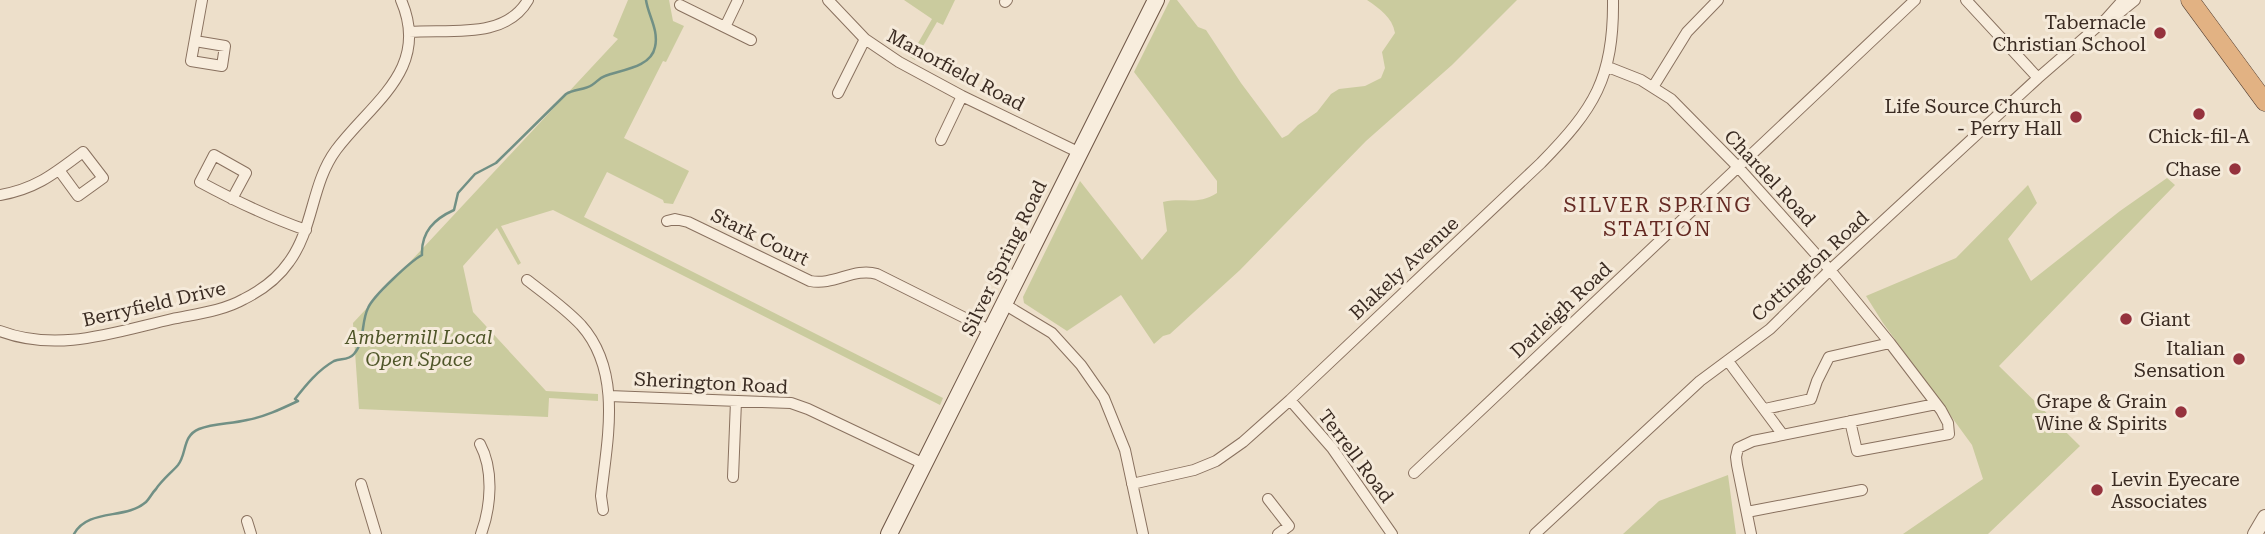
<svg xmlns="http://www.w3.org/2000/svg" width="2265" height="534" viewBox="0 0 2265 534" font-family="'Roboto Serif',serif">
  <rect width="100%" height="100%" fill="#eddfca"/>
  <!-- green -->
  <path fill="#cacb9e" d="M628 0H669L673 21 684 26 666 62 663 61 624 138 689 171 673 204 664 203 663 200 607 172 584 217 943 398 940 405 553 210 501 226 521 263 518 265 497 228 463 266 473 312 546 391 598 394V401L549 398 548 417 359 409 353 323 618 39 613 36Z
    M904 0H955L943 25 937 22 915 60 910 57 932 19Z
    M1170 0H1177L1198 27 1206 30 1241 83 1282 138 1288 135 1298 125 1317 112 1331 94 1339 89 1365 86 1381 78 1385 68 1382 52 1395 33C1392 17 1380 9 1367 0H1517L1452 65 1366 141 1240 270 1170 334 1163 336 1154 344 1121 295 1067 331 1024 303 1023 297 1080 181 1142 260 1167 231 1163 202C1185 197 1196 206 1217 193V181L1134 72Z
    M2167 178 2175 185 1999 366 2080 446 1988 534H1903L1983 479 1972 445 1883 323 1866 296 1956 258 2028 185 2037 203 2008 239 2031 281 2120 211Z
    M1728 475 1736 534H1623L1659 501Z"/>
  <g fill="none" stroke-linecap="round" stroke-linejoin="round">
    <!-- stream -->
    <path stroke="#719085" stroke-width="2.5" d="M74 534C88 508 126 520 146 502 150 498 152 493 156 489 162 480 171 473 178 465 187 454 182 436 199 429 214 423 231 424 247 420 264 417 281 409 298 401L295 399C306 385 318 370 334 361 341 358 348 361 354 354 365 342 361 322 368 308 373 296 411 261 422 255 421 232 434 219 454 210L458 193 475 174 496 163 566 94C574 89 585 90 592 85 597 82 599 78 605 76 620 70 651 68 655 47 659 30 648 15 646 0"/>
    <!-- minor casing -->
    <g stroke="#89715f" stroke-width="12">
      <path id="minor" d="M828 0 865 39 899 62 962 96 1080 153
        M1966 0 2038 78
        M1005 2 1007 0
        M680 5 751 40
        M2108 18 2119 13 2135 0
        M725 27 738 0
        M409 32C450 29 505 40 528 0
        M195 41 225 46 222 66 191 61 202 0
        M1608 67 1641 80 1671 99 1738 167 1830 270 1890 343 1941 410 1948 423 1949 434 1857 451 1850 421
        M1653 87 1687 32 1718 0
        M838 93 865 39
        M941 140 962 96
        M0 195C36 189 55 173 83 152L103 178 78 196 59 170
        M232 199 246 173 214 155 200 182C235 201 269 217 306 230
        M667 221 675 219 688 222 810 281C834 286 854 267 877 274L991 331
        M527 280C545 294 565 308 581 325 623 372 607 440 601 496L603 510
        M1004 304 1052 333 1081 365 1104 398 1125 450 1143 534
        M0 331C58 353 115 332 172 319 196 314 223 311 244 299 262 290 278 278 289 262 314 228 311 184 336 150 372 102 431 69 401 0
        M1728 361 1783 435
        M609 396 791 403 808 409 924 464
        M1290 400 1332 448 1392 534
        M1765 409 1811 399 1817 381 1829 357 1890 343
        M480 444C494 470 491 507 481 534
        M1414 473 1915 0
        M733 477 736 401
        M361 484 376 534
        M1132 484 1194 470 1216 461 1243 442 1290 400 1541 163C1594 109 1614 78 1613 0
        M1268 499 1289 526 1278 534
        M1747 512 1862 490
        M247 521 251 534
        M1535 534 1700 381 1770 329 1830 270 2038 78 2106 19 2123 0
        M1751 534 1737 465 1736 457 1738 448 1753 441 1936 404"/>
    </g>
    <!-- tertiary casing -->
    <g stroke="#89715f" stroke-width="16">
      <path id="tertiary" d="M2255 534 2265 517"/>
    </g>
    <!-- secondary casing -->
    <g stroke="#6b5242" stroke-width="18">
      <path id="secondary" d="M889 534 1156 0"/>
    </g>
    <!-- trunk casing -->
    <g stroke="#574033" stroke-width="19">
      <path id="trunk" d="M2190 0 2265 102"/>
    </g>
    <!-- minor -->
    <use href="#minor" stroke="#f8eddd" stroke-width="10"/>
    <!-- tertiary -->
    <use href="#tertiary" stroke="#f8eddd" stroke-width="14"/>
    <!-- secondary -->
    <use href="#secondary" stroke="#f8eddd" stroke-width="16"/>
    <!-- trunk -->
    <use href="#trunk" stroke="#e2b283" stroke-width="18"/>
  </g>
  <!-- markers -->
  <g fill="#95323d" stroke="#f5eada" stroke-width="2.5">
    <circle cx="2160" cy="33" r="7"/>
    <circle cx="2199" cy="114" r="7"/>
    <circle cx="2076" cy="117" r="7"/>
    <circle cx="2235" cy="169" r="7"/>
    <circle cx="2126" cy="319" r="7"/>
    <circle cx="2239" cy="359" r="7"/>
    <circle cx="2181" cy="412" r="7"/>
    <circle cx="2097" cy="490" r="7"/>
  </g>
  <g text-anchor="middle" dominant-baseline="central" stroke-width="6" stroke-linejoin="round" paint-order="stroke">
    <!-- poi labels -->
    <g font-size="19" fill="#3a2b22" stroke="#f5eada" text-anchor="end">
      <text x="2146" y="22">Tabernacle<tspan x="2146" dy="22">Christian School</tspan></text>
      <text x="2062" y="106">Life Source Church<tspan x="2062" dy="22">- Perry Hall</tspan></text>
      <text x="2199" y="136" text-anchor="middle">Chick-fil-A</text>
      <text x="2221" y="169">Chase</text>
      <text x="2140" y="319" text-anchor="start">Giant</text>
      <text x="2225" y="348">Italian<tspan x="2225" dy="22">Sensation</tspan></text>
      <text x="2167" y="401">Grape &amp; Grain<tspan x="2167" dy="22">Wine &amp; Spirits</tspan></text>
      <text x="2111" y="479" text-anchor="start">Levin Eyecare<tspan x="2111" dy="22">Associates</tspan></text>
    </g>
    <!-- street labels -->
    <g font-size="19" fill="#3a2b22" stroke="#f5eada">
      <text transform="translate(956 70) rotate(28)">Manorfield Road</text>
      <text transform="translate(1770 178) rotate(47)">Chardel Road</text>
      <text transform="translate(760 237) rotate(26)">Stark Court</text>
      <text transform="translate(1004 258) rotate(-64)">Silver Spring Road</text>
      <text transform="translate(1810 266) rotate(-43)">Cottington Road</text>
      <text transform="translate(1404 268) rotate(-43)">Blakely Avenue</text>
      <text transform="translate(154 304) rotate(-13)">Berryfield Drive</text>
      <text transform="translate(1561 310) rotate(-43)">Darleigh Road</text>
      <text transform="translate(711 383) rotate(3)">Sherington Road</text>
      <text transform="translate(1356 456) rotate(53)">Terrell Road</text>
    </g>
    <!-- park labels -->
    <g font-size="19" font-style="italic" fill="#4f5629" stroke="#f5eada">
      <text x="419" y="337">Ambermill Local<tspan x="419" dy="22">Open Space</tspan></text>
    </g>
    <!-- neighbourhood labels -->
    <g font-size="21" letter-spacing="2" fill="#652a23" stroke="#f5eada">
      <text x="1658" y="205">SILVER SPRING<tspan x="1658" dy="24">STATION</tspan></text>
    </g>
  </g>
</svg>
